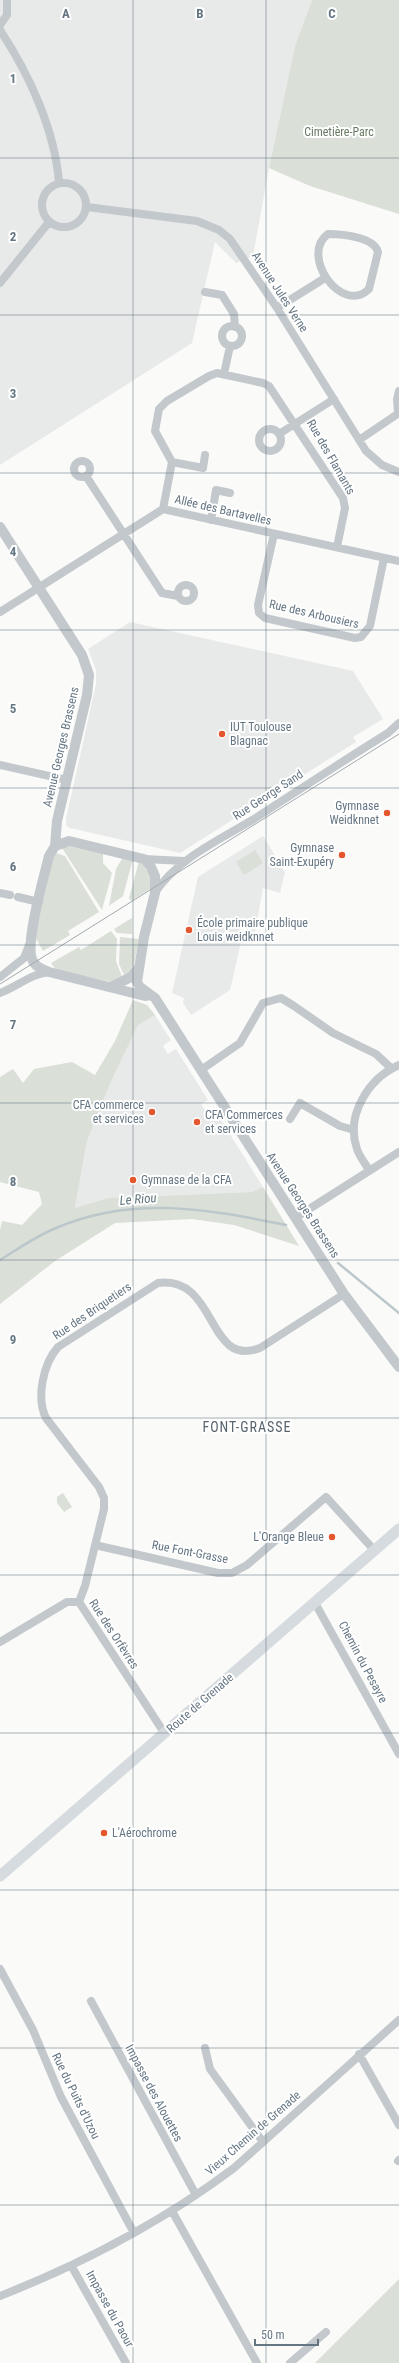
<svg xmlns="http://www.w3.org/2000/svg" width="399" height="2363" viewBox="0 0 399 2363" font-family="'Roboto Condensed',sans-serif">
  <rect width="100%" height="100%" fill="#fafaf8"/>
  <!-- built -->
  <path fill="#e8e9e9" d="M0 0H312L295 46 269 168 253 256 236 263 215 242 192 343 0 465Z
    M130 622 353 671 383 719 353 737 356 742 180 853 70 828 66 825V819L96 684V670L88 649Z
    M263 836 285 872 280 893 263 888 255 932 241 928 239 936 242 938 230 990 191 1015 183 1003 184 998 172 993 198 877Z
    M155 1015 171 1040 163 1046 168 1054 176 1049 208 1100 201 1104 207 1114 214 1109 263 1187 252 1192 108 1198 75 1208 87 1141 109 1086 138 1025Z"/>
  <!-- green -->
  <path fill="#dadfd7" d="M312 0H399V214L310 186 269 168 295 46Z
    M67 846 103 853V863L112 873 102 910 62 848Z
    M255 850 263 863 244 875 236 862Z
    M56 853 65 856 99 912 68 931 70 935 43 951 35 937 52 860Z
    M123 857 133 859 123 896 109 906 116 869Z
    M139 861 151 875 150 889 131 901 129 898Z
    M132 918V934L117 933 114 929Z
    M111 931 117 939 116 961 123 979 111 982 56 970 51 963 79 947 81 950Z
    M120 937 139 939 134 964 125 977 119 964Z
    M133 1000 147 1005 155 1015 138 1025 109 1086 87 1141 75 1208 108 1198 252 1192 263 1187 299 1246 234 1225 192 1219 115 1223 55 1261 0 1304V1230L2 1221 22 1225 42 1204 39 1192 0 1182V1077L13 1069 23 1083 34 1069 72 1062 95 1075 115 1041Z
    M63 1493 72 1507 64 1512 57 1503V1497Z
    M399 2279V2363H315Z"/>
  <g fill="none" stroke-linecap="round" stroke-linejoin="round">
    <!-- stream -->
    <path stroke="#bbc7cb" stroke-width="2.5" d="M0 1260C18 1249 36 1236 56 1228 132 1195 208 1209 286 1225
      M338 1263 399 1313"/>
    <!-- minor -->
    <path stroke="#c3c8cc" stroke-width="8" d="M0 25 7 15V0
      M0 30C29 74 55 130 59 183
      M42 205a22 22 0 1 1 44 0a22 22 0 1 1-44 0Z
      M87 207 197 221 219 230 230 239 277 308 366 451 382 465 399 472
      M328 234C342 234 374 237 378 252L369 289C342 316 299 255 328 234Z
      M0 283 49 222
      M205 292 222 295 234 314 235 327
      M277 308 325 278
      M222 336a10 10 0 1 1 20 0a10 10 0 1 1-20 0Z
      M224 374 230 346
      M398 413 397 399 399 391
      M259 440a11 11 0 1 1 22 0a11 11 0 1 1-22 0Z
      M279 434 334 399
      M359 440 399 413
      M74 469a8 8 0 1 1 16 0a8 8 0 1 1-16 0Z
      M172 462 203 468 205 455
      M86 476 162 593 178 596
      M163 509 172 462 155 431 159 409 167 401 209 376 217 373 263 383 269 386 343 498 345 508 337 547
      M211 520 216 490 230 493
      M274 534 258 605 259 613 265 618 355 638 361 637 370 626 384 558
      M178 593a8 8 0 1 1 16 0a8 8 0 1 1-16 0Z
      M0 612 163 509 399 561
      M0 765 67 780
      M144 859 184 861
      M0 893 10 895
      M155 893C175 860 221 839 254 819 299 790 343 761 388 733L399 723
      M18 897 39 902
      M0 977 24 958 29 945
      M0 993C17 987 30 974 49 972
      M201 1070 240 1043 263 1003 281 998 294 1006 333 1033 376 1054 391 1068
      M290 1119 300 1103 340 1126 354 1130
      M369 1170C365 1163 359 1156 357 1149 345 1115 369 1078 399 1065
      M295 1218 399 1152
      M95 1545 218 1573H232L247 1565 326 1497 375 1551
      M79 1602 85 1586 104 1509V1498L99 1487 46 1418C36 1398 43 1364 58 1347L158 1283C218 1275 206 1369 260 1348L344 1294
      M79 1602 165 1734
      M315 1603 399 1754
      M0 1642 67 1602H79
      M0 1969 33 2030 61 2097 134 2233
      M91 2001 196 2195
      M205 2048 210 2069 263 2142
      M359 2054 399 2125
      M398 2161 399 2160
      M172 2211 257 2363
      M72 2267 126 2363
      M0 2296C84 2263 162 2222 234 2168L399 2020
      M290 2363 326 2332"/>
    <!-- tertiary -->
    <path stroke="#c3c8cc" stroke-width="10" d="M0 527 82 655 89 675 87 695 57 821 55 846
      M111 987 131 977 138 968
      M150 995 145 996 49 972C42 969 35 967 32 959 25 942 44 877 49 856L55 846 69 841 144 859 151 867 155 876V893L144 937 137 982 140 987 155 998 344 1294 399 1367"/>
    <!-- secondary -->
    <path stroke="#d6dbdf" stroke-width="11" d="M0 1876 399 1529"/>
    <!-- tram -->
    <path stroke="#a2aab0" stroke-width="1" d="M0 984 399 734"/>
  </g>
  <!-- grid -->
  <path fill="none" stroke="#657683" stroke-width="1" stroke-opacity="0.55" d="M133 0V2363M266 0V2363M0 158H399M0 315H399M0 473H399M0 630H399M0 788H399M0 945H399M0 1103H399M0 1260H399M0 1418H399M0 1575H399M0 1733H399M0 1890H399M0 2048H399M0 2205H399"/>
  <!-- markers -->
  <g fill="#e4572e" stroke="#fff" stroke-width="1.5">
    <circle cx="222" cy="734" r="4"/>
    <circle cx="387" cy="813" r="4"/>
    <circle cx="342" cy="855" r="4"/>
    <circle cx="189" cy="930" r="4"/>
    <circle cx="152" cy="1112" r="4"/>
    <circle cx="197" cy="1122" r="4"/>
    <circle cx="133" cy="1180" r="4"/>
    <circle cx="332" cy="1537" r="4"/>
    <circle cx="104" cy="1833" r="4"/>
  </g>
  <g text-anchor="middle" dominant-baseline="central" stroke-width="4" stroke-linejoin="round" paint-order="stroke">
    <!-- park labels -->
    <g font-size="12" fill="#687a64" stroke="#fff">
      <text x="339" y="132">Cimetière-Parc</text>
    </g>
    <!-- street labels -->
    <g font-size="12" fill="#657683" stroke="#fff">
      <text transform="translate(280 292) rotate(57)">Avenue Jules Verne</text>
      <text transform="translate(331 457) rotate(60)">Rue des Flamants</text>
      <text transform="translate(223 510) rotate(13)">Allée des Bartavelles</text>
      <text transform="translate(314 614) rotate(13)">Rue des Arbousiers</text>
      <text transform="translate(61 747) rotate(-77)">Avenue Georges Brassens</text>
      <text transform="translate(268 795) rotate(-33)">Rue George Sand</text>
      <text transform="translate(303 1205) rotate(57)">Avenue Georges Brassens</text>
      <text transform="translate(92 1311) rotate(-34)">Rue des Briquetiers</text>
      <text transform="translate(190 1552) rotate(11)">Rue Font-Grasse</text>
      <text transform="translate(114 1634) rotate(57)">Rue des Orfèvres</text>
      <text transform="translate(363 1662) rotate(62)">Chemin du Pesayre</text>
      <text transform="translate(200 1703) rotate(-41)">Route de Grenade</text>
      <text transform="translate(154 2093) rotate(62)">Impasse des Alouettes</text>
      <text transform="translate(76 2096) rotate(64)">Rue du Puits d'Uzou</text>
      <text transform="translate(253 2133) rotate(-41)">Vieux Chemin de Grenade</text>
      <text transform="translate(110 2309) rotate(61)">Impasse du Paour</text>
    </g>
    <!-- poi labels -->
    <g font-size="12" fill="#657683" stroke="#fff" text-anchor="start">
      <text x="230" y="727">IUT Toulouse<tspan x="230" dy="14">Blagnac</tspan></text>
      <text x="379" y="806" text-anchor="end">Gymnase<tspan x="379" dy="14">Weidknnet</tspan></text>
      <text x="334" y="848" text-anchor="end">Gymnase<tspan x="334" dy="14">Saint-Exupéry</tspan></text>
      <text x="197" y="923">École primaire publique<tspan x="197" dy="14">Louis weidknnet</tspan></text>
      <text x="144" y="1105" text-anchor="end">CFA commerce<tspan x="144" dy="14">et services</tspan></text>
      <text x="205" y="1115">CFA Commerces<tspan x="205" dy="14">et services</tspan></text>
      <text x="141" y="1180">Gymnase de la CFA</text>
      <text x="324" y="1537" text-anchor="end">L'Orange Bleue</text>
      <text x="112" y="1833">L'Aérochrome</text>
    </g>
    <!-- water labels -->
    <g font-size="13" font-style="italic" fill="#60757c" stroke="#fff">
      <text transform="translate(138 1199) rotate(-5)">Le Riou</text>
    </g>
    <!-- quarter labels -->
    <g font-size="14" letter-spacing="1" fill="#57646e" stroke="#fff">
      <text x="247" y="1427">FONT-GRASSE</text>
    </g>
  </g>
  <g font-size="13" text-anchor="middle" font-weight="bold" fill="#657683" stroke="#fff" stroke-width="4" stroke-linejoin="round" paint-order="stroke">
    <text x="66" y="18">A</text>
    <text x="200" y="18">B</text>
    <text x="332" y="18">C</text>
    <text x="13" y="83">1</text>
    <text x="13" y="241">2</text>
    <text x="13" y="398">3</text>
    <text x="13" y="556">4</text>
    <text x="13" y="713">5</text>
    <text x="13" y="871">6</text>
    <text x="13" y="1029">7</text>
    <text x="13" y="1186">8</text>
    <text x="13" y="1344">9</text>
  </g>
  <!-- scale -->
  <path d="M255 2339v6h63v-6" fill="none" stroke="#657683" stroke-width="2"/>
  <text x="261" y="2339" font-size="12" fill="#657683" stroke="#ffffff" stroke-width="3" paint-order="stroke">50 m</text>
</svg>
